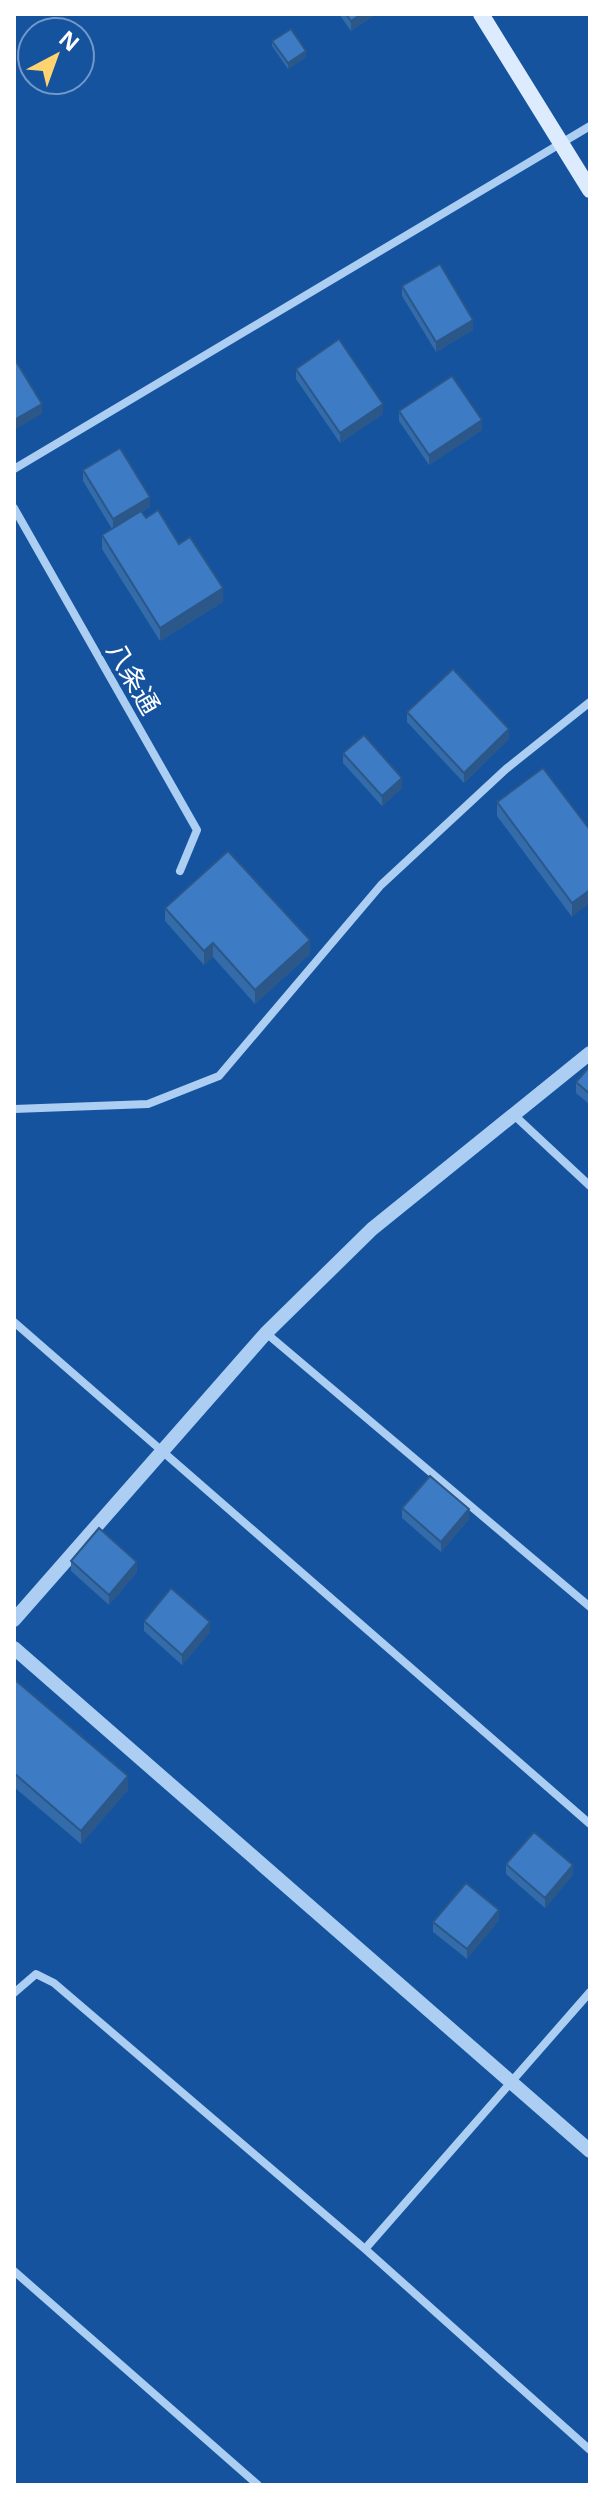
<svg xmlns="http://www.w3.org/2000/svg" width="604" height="2499" viewBox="0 0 604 2499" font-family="'Open Sans','Noto Sans JP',sans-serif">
  <rect width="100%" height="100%" fill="#15539e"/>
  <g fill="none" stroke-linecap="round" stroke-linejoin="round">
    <!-- minor -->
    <path stroke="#accef3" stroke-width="8" d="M14 469 590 126
      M14 508 197 830 180 871
      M14 1109 148 1104 219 1076 381 885 506 769 590 702
      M514 1115 590 1186
      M14 1322 590 1824
      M266 1333 590 1607
      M14 1993 36 1974 54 1983 365 2249 590 2450
      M365 2249 590 1992
      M14 2271 258 2485"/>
    <!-- tertiary -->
    <path stroke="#accef3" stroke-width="14" d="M14 1620 266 1333 372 1229 590 1053
      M14 1648 590 2151"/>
    <!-- secondary -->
    <path stroke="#dcebfd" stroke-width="16" d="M481 14 590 190"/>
  </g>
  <!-- wall -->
  <path fill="#346ba9" d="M339 14H376L351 31Z
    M272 41 306 57 288 69 272 46Z
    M402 286 473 330 436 352 402 296Z
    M296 369 383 414 340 443 296 379Z
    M399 411 482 430 429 465 399 421Z
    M83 470 150 507 142 512 146 518 179 544 223 602 160 641 102 549V535L112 529 83 481Z
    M407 712 509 739 464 783 407 722Z
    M343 753 402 788 382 806 343 763Z
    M497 802 590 830 572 917 497 816Z
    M165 908 310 954 255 1004 213 957 204 965 165 921Z
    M590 1066V1105L576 1093V1082Z
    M402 1508 469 1519 441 1552 402 1518Z
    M71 1561 137 1572 109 1605 71 1571Z
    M144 1621 210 1632 182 1665 144 1631Z
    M14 1679 128 1790 81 1844 14 1787Z
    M506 1864 573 1875 545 1908 506 1874Z
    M499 1920 467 1959 433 1932V1922Z"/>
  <!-- shaded-wall -->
  <path fill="#2b5789" d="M361 14H376L351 31V21Z
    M306 51V57L288 69V63Z
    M473 320V330L436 352V342Z
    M42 404V414L14 430V420Z
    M383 404V414L340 443V433Z
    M482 420V430L429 465V455Z
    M150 497V507L113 529V519Z
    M223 588V602L160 641V628Z
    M509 729V739L464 783V773Z
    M402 778V788L382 806V796Z
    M590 890V903L572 917V903Z
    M310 940V954L255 1004V990Z
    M213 943V957L204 965V951Z
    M469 1509V1519L441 1552V1542Z
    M137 1562V1572L109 1605V1595Z
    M210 1622V1632L182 1665V1655Z
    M128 1776V1790L81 1844V1831Z
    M573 1865V1875L545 1908V1898Z
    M499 1910V1920L467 1959V1949Z"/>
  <!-- building -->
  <path fill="#3d7cc4" stroke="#2b5789" stroke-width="2" d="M346 14H361L351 21Z
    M291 29 306 51 288 63 272 41Z
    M440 264 473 320 436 342 402 286Z
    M339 339 383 404 340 433 296 369Z
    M14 358 42 404 14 420Z
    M452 376 482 420 429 455 399 411Z
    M120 448 150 497 113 519 83 470Z
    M158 510 179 544 190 537 223 588 160 628 102 535 141 511 146 518Z
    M453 669 509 729 464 773 407 712Z
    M364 735 402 778 382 796 343 753Z
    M543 768 590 830V890L572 903 497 802Z
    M228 851 310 940 255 990 213 943 204 951 165 908Z
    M590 1066V1094L576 1082Z
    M430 1476 469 1509 441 1542 402 1508Z
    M99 1528 137 1562 109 1595 71 1561Z
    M171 1588 210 1622 182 1655 144 1621Z
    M14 1679 128 1776 81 1831 14 1773Z
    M534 1832 573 1865 545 1898 506 1864Z
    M466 1883 499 1910 467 1949 433 1922Z"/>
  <g text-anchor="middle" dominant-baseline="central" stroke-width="8" stroke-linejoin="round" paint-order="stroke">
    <!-- street labels -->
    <g font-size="26" fill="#fff" stroke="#15539e">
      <text transform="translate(134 678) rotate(60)">八条通</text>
    </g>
  </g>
  <!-- border -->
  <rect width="604" height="2499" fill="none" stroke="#ffffff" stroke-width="32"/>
  <!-- north arrow -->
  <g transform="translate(56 56) rotate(41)"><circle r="38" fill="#15539e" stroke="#7398c5" stroke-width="2"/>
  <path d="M0-6L14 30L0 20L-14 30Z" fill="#ffd36f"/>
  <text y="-12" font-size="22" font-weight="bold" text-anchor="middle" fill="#ffffff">N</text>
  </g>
</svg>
